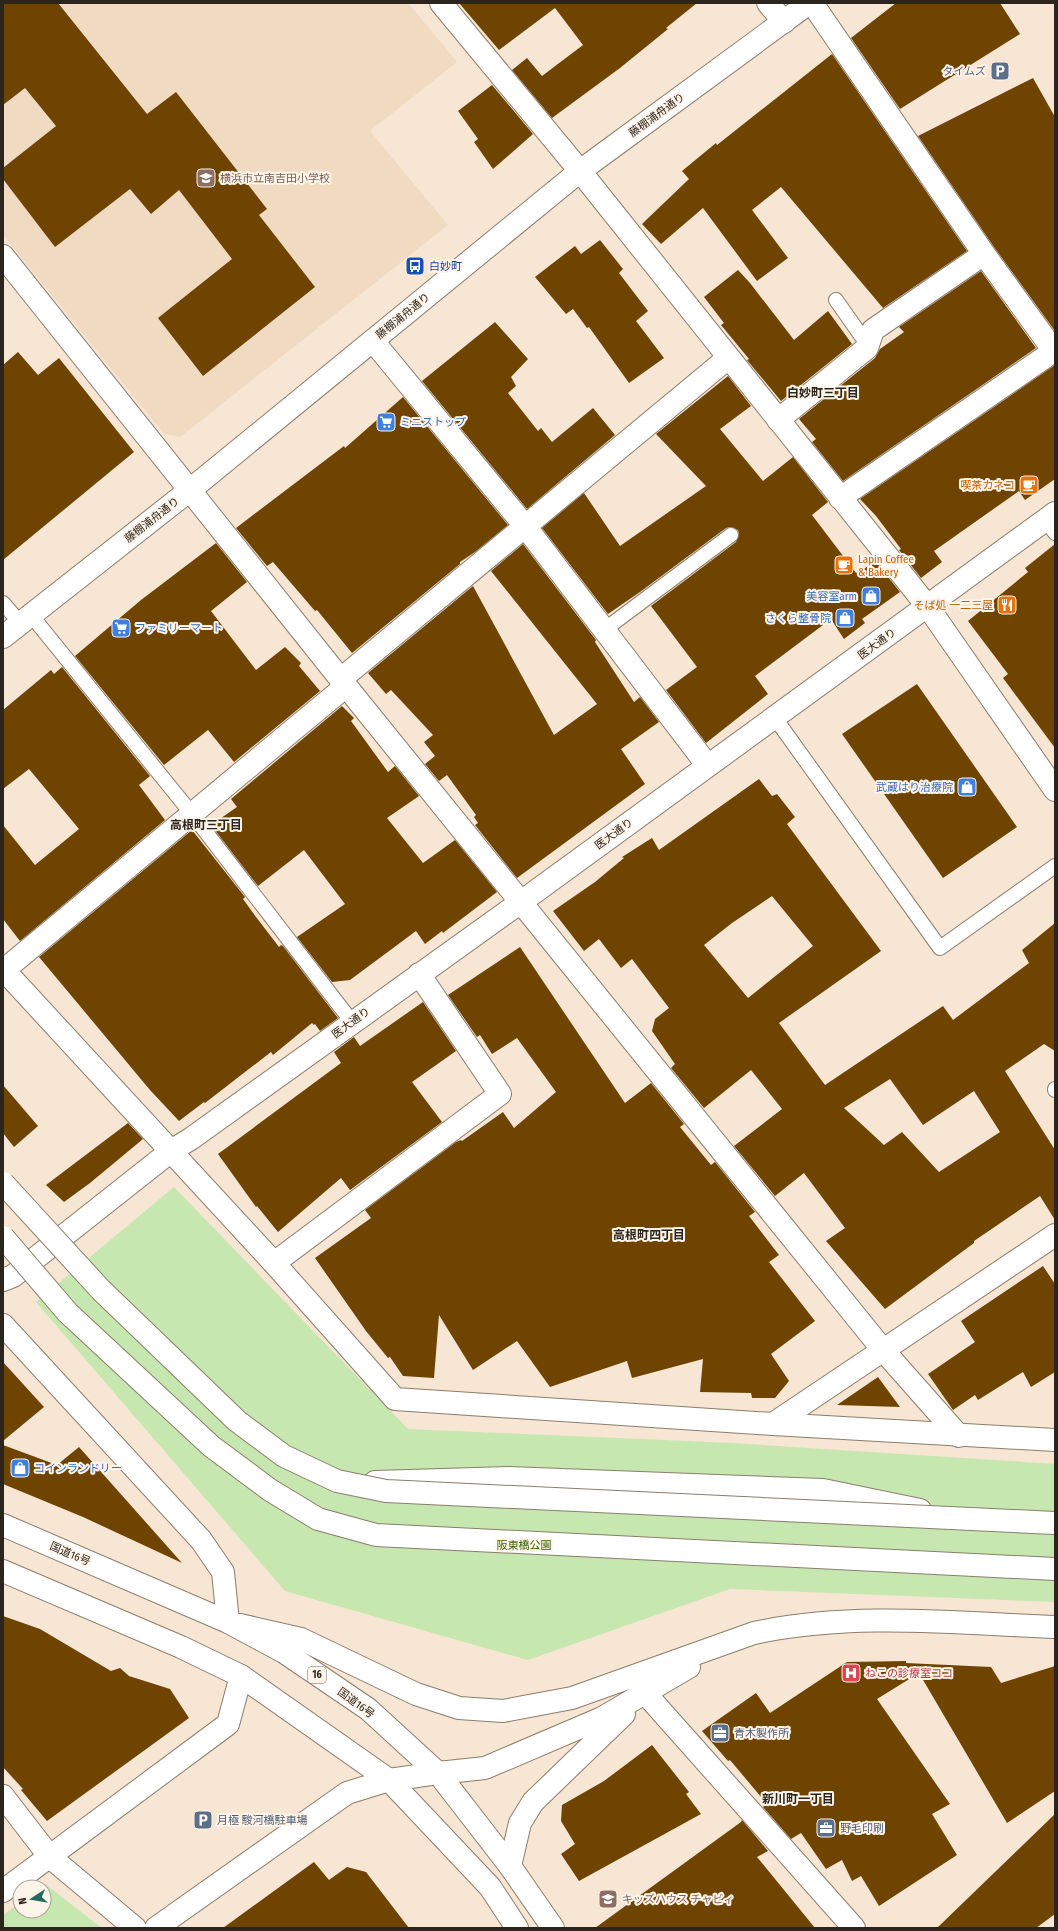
<svg xmlns="http://www.w3.org/2000/svg" width="1058" height="1931" viewBox="0 0 1058 1931" font-family="'Fira Sans Condensed','Noto Sans JP',sans-serif">
  <rect width="100%" height="100%" fill="#f7e6d3"/>
  <!-- built -->
  <path fill="#f0dac2" d="M3 3H408L457 62 370 131 448 225 180 437 164 434 3 235Z"/>
  <!-- green -->
  <path fill="#c6e7af" d="M174 1187 408 1429 733 1443 1055 1464V1602L730 1589 528 1660 285 1591 36 1302Z
    M45 1884 102 1928H3V1915L20 1903V1911H44V1887H41Z"/>
  <!-- building -->
  <path fill="#6e4400" fill-rule="evenodd" d="M3 3H58L147 114 176 92 267 209 259 215 315 287 203 376 158 318 232 259 179 190 151 214 130 189 55 247 3 179V168L56 126 25 88 3 105Z
    M459 3H697L666 28 668 29 620 68 552 118 512 70 527 58 542 76 583 45 555 8 499 50Z
    M896 3H1000L1020 34 900 109 851 38Z
    M832 54 967 251 883 308 781 187 752 210 788 258 757 281 703 208 661 244 642 224 689 179 682 171 716 143 717 145Z
    M1033 78 1055 117V331L994 247 918 136Z
    M492 85 533 134 493 169 474 142 478 139 458 111Z
    M600 240 623 269 619 273 648 311 636 321 664 358 629 383 589 327 587 328 573 309 566 314 535 277 575 246 581 254Z
    M738 270 750 283 794 340 828 311 852 344 781 401 747 360 749 359 721 325 724 323 704 297Z
    M981 271 1036 348 843 481 812 442 816 439 799 419 875 358 880 349 904 332 899 327Z
    M495 322 528 359 511 377 516 386 508 393 538 431 541 428 552 442 593 408 615 435 527 509 422 381Z
    M18 352 38 375 59 358 134 452 3 560V365Z
    M1055 365V479L1025 500 1019 491 934 551 942 562 921 578 899 550 901 549 876 516 860 499Z
    M728 376 751 406 720 429 763 481 793 457 828 502 812 515 856 573 876 562 900 592 862 619 865 623 844 639 831 619 755 676 768 694 706 743 666 690 697 667 651 606 736 542 739 534 738 530 730 527 726 528 640 592 608 614 542 528 584 493 620 546 706 486 656 434Z
    M403 397 508 525 475 552 460 562V564L352 653 317 610 315 611 273 562 267 566 236 528 344 446 345 448Z
    M216 543 247 582 211 611 256 670 285 647 301 663 299 666 320 691 234 762 208 730 164 765 75 656 141 600Z
    M523 544 596 640 595 642 634 702 640 697 659 722 621 749 645 784 517 878 475 825 478 823 474 817 476 815 447 775 439 781 425 764 435 756 424 742 433 735 391 690 386 694 368 673 473 586 554 735 597 704 491 571Z
    M1055 544V748L1003 678 1008 674 968 621 1028 572 1025 568Z
    M62 667 150 776 139 785 165 820 20 941 3 919V825L35 865 79 829 29 769 3 789V710L51 670 54 674Z
    M917 684 1017 827 943 878 842 734Z
    M342 706 354 718 351 721 388 772 395 766 419 796 387 818 423 863 455 840 497 892 443 933 442 931 425 944 416 931 350 980 332 982 297 937 345 904 304 850 258 886 211 825 237 807 231 799Z
    M759 779 772 796 777 794 795 817 787 824 881 951 779 1023 825 1085 943 1006 953 1020 1029 963 1022 950 1055 923V1051L1044 1044 1005 1071 1055 1150V1220L1040 1196 974 1241V1243L885 1309 826 1241 845 1228 804 1173 775 1196 734 1146 782 1109 751 1070 704 1108 671 1068 675 1064 652 1031 655 1019 669 1008 632 959 621 968 599 939 584 951 553 911 595 882 624 858 622 857 652 838 659 850ZM772 896 813 946 748 998 704 945 732 923ZM890 1079 923 1125 974 1091 1000 1132 939 1172 902 1132 884 1145 844 1108Z
    M192 830 245 897 243 899 256 917 279 947 281 945 283 946 338 1018 320 1031 315 1024 314 1025 312 1023 273 1055 271 1052 205 1103 204 1102 179 1121 150 1090 39 957Z
    M520 947 625 1103 651 1083 684 1124 680 1127 711 1165 715 1162 755 1212 749 1216 779 1255 769 1262 815 1321 771 1354 789 1381 775 1398H752L751 1393 700 1392 703 1359 632 1378 627 1361 550 1387 517 1341 473 1370 439 1315 434 1378 403 1376 390 1357 388 1358 366 1331 315 1258 371 1218 365 1210 456 1142 461 1140 462 1141 503 1112 514 1128 556 1092 517 1038 492 1054 480 1035 477 1037 448 995Z
    M423 1002 456 1051 412 1082 442 1122 350 1190 341 1178 278 1232 257 1206 256 1207 218 1154 341 1063 334 1052 354 1037 360 1046Z
    M3 1085 38 1126 14 1147 3 1133Z
    M128 1123 143 1139 90 1183 64 1202 46 1185Z
    M1043 1266 1055 1284V1372L1031 1387 1023 1372 978 1400 975 1395 953 1410 928 1374 975 1342 961 1321Z
    M3 1362 44 1407 3 1441Z
    M878 1377 900 1407 837 1405Z
    M3 1445 57 1465 79 1447 182 1563 83 1517 3 1484Z
    M3 1616 40 1629 111 1671 120 1668 129 1676 170 1689 189 1718 47 1821 21 1790 23 1789 3 1767Z
    M906 1661V1663L991 1667 1001 1683 1055 1666V1791L1007 1823 919 1673 877 1699 950 1804 932 1814 957 1855 879 1906 861 1876 852 1881 842 1860 826 1869 801 1833 791 1839 763 1807 767 1804 730 1760 728 1761 702 1731 756 1693 770 1713 847 1662Z
    M652 1745 689 1792 686 1794 701 1814 579 1881 561 1854 575 1844 561 1821 562 1805 604 1781Z
    M1055 1814V1914L1036 1928H937Z
    M742 1820 768 1851 757 1857 815 1928H595L741 1822Z
    M314 1862 329 1880 347 1867 366 1872 409 1928H223Z"/>
  <g fill="none" stroke-linecap="round" stroke-linejoin="round">
    <!-- lane casing -->
    <g stroke="#8c7d6c" stroke-width="16">
      <path id="lane" d="M836 300 862 337 873 330
        M1046 520 1055 533
        M3 603 20 623
        M31 615 192 814 352 1022
        M604 630 731 535
        M775 718 940 948 1055 866
        M1055 1089V1090"/>
    </g>
    <!-- street casing -->
    <g stroke="#8c7d6c" stroke-width="24">
      <path id="street" d="M441 3 580 171 928 607 1055 790
        M768 3 784 22
        M812 3 984 254 1054 351 840 498
        M3 256 346 686 883 1350 959 1436
        M373 341 525 526 708 766
        M778 420 867 348 873 330 984 254
        M341 679 728 358
        M4 970 346 686
        M274 1263 500 1094 419 974
        M3 1280 13 1276 171 1151 192 1138 532 894 1055 513
        M3 1325 201 1540 223 1572 228 1622
        M773 1424 1055 1235
        M645 1693 854 1928
        M3 1796 50 1857 135 1928
        M3 1891 228 1724 241 1676
        M156 1928 347 1793 389 1780"/>
    </g>
    <!-- secondary casing -->
    <g stroke="#8c7d6c" stroke-width="24">
      <path id="secondary" d="M3 637 190 490 580 171 809 3
        M3 969 274 1263 395 1399 773 1424 1055 1440
        M240 1625 301 1639 416 1694 459 1708 503 1711 572 1698 754 1633C852 1612 955 1623 1055 1627
        M389 1780 438 1773 485 1768 602 1718 689 1667
        M510 1866 520 1823 533 1802 624 1714"/>
    </g>
    <!-- highway casing -->
    <g stroke="#8c7d6c" stroke-width="24">
      <path id="highway" d="M375 1482 509 1478 823 1490 920 1510
        M3 1525 228 1622 284 1652 368 1709 438 1773 510 1866 553 1928
        M3 1571 181 1647 241 1676 389 1780 490 1887 517 1928"/>
    </g>
    <!-- lane -->
    <use href="#lane" stroke="#fff" stroke-width="14"/>
    <!-- street -->
    <use href="#street" stroke="#fff" stroke-width="22"/>
    <!-- secondary -->
    <use href="#secondary" stroke="#fff" stroke-width="22"/>
    <!-- highway -->
    <use href="#highway" stroke="#fff" stroke-width="22"/>
    <!-- highway-bridge casing -->
    <g stroke="#8c7d6c" stroke-width="24" stroke-linecap="butt">
      <path id="highway-bridge" d="M3 1183 101 1290 237 1421 284 1456 337 1481 386 1491 1055 1523
        M3 1237 68 1313 211 1446 270 1490 318 1519 376 1535 1055 1569"/>
    </g>
    <!-- highway-bridge -->
    <use href="#highway-bridge" stroke="#fff" stroke-width="22"/>
  </g>
  <!-- icons -->
  <defs>
    <g id="parking-square" transform="scale(1)"><rect x="-9" y="-9" width="18" height="18" rx="4" fill="#5c6f8a" stroke="#fff4e9"/><path d="M-3.5-5.5H1a3.5 3.5 0 0 1 0 7H-1V5.5H-3.5ZM-1-3.4V-.6H.8a1.4 1.4 0 0 0 0-2.8Z" fill="#fff"/></g>
    <g id="school-square" transform="scale(1)"><rect x="-9" y="-9" width="18" height="18" rx="4" fill="#8d6e63" stroke="#fff4e9"/><path d="M0-5L7-2L0 1L-7-2ZM-4 1L0 2.5L4 1V4Q0 6-4 4Z" fill="#fff"/></g>
    <g id="bus-square" transform="scale(1)"><rect x="-9" y="-9" width="18" height="18" rx="4" fill="#1a4fb4" stroke="#fff4e9"/><path d="M-5-6H5V4H4V6H2V4H-2V6H-4V4H-5ZM-3.5-4V0h7V-4ZM-3.5 1.2v1.5H-2V1.2ZM2 1.2v1.5H3.5V1.2Z" fill="#fff"/></g>
    <g id="supermarket-square" transform="scale(1)"><rect x="-9" y="-9" width="18" height="18" rx="4" fill="#3f7fe0" stroke="#fff4e9"/><path d="M-6-5.5h2.5l.6 2H6L4.5 2H-2.5L-4.4-4H-6ZM-1.5 3.2a1.3 1.3 0 1 0 .1 0ZM3 3.2a1.3 1.3 0 1 0 .1 0Z" fill="#fff"/></g>
    <g id="cafe-square" transform="scale(1)"><rect x="-9" y="-9" width="18" height="18" rx="4" fill="#e8710a" stroke="#fff4e9"/><path d="M-5.5-4.5H6V0H3Q3 3.5 0 3.5H-2.5Q-5.5 3.5-5.5 0ZM3-3.2v2h1.7v-2ZM-6 4.5H4V6H-6Z" fill="#fff"/></g>
    <g id="shop-square" transform="scale(1)"><rect x="-9" y="-9" width="18" height="18" rx="4" fill="#3f7fe0" stroke="#fff4e9"/><path d="M-5-2.5h2.3a2.7 3.5 0 0 1 5.4 0H5L5.5 6h-11ZM-1.5-2.5h3a1.5 2.3 0 0 0-3 0Z" fill="#fff"/></g>
    <g id="restaurant-square" transform="scale(1)"><rect x="-9" y="-9" width="18" height="18" rx="4" fill="#e8710a" stroke="#fff4e9"/><path d="M-5-6h1v4h1v-4h1v4h1v-4h1v5L-1.5 .5V6h-2V.5L-5-1ZM5-6V6H3V1.5H1.5Q1.5-4 5-6Z" fill="#fff"/></g>
    <g id="hospital-square" transform="scale(1)"><rect x="-9" y="-9" width="18" height="18" rx="4" fill="#e0444e" stroke="#fff4e9"/><path d="M-5-5h3v3.5h4V-5h3V5h-3V1.5h-4V5h-3Z" fill="#fff"/></g>
    <g id="office-square" transform="scale(1)"><rect x="-9" y="-9" width="18" height="18" rx="4" fill="#5c6f8a" stroke="#fff4e9"/><path d="M-6-3h4V-5.5h4V-3h4V5H-6ZM-1-4.5V-3h2v-1.5ZM-6 0V1H6V0Z" fill="#fff"/></g>
  </defs>
  <g fill-rule="evenodd">
    <use href="#parking-square" x="1000" y="71"/>
    <use href="#school-square" x="206" y="178"/>
    <use href="#bus-square" x="415" y="266"/>
    <use href="#supermarket-square" x="386" y="422"/>
    <use href="#cafe-square" x="1029" y="485"/>
    <use href="#cafe-square" x="844" y="565"/>
    <use href="#shop-square" x="871" y="596"/>
    <use href="#restaurant-square" x="1007" y="605"/>
    <use href="#shop-square" x="845" y="618"/>
    <use href="#supermarket-square" x="121" y="628"/>
    <use href="#shop-square" x="967" y="787"/>
    <use href="#shop-square" x="20" y="1468"/>
    <use href="#hospital-square" x="851" y="1673"/>
    <use href="#office-square" x="720" y="1733"/>
    <use href="#parking-square" x="203" y="1820"/>
    <use href="#office-square" x="826" y="1828"/>
    <use href="#school-square" x="608" y="1899"/>
  </g>
  <g text-anchor="middle" dominant-baseline="central" stroke-width="4" stroke-linejoin="round" paint-order="stroke">
    <!-- shield labels -->
    <rect fill="#fff4e9" stroke="#6b635b" stroke-width="1" x="308" y="1667" width="18" height="16" rx="3"/>
    <g font-size="10" font-weight="bold" fill="#2b251e">
      <text x="317" y="1675">16</text>
    </g>
    <!-- service labels -->
    <g font-size="11" fill="#4e5e75" stroke="#fff4e9" text-anchor="start">
      <text x="986" y="71" text-anchor="end">タイムズ</text>
      <text x="734" y="1733">青木製作所</text>
      <text x="217" y="1820">月極 駿河橋駐車場</text>
      <text x="840" y="1828">野毛印刷</text>
    </g>
    <!-- street labels -->
    <g font-size="11" fill="#2b251e" stroke="#fff4e9">
      <text transform="translate(657 115) rotate(-36)">藤棚浦舟通り</text>
      <text transform="translate(403 316) rotate(-39)">藤棚浦舟通り</text>
      <text transform="translate(152 520) rotate(-38)">藤棚浦舟通り</text>
      <text transform="translate(877 644) rotate(-36)">医大通り</text>
      <text transform="translate(614 834) rotate(-36)">医大通り</text>
      <text transform="translate(351 1023) rotate(-36)">医大通り</text>
      <text transform="translate(70 1554) rotate(23)">国道16号</text>
      <text transform="translate(356 1703) rotate(36)">国道16号</text>
    </g>
    <!-- education labels -->
    <g font-size="11" fill="#785e54" stroke="#fff4e9" text-anchor="start">
      <text x="220" y="178">横浜市立南吉田小学校</text>
      <text x="622" y="1899">キッズハウス チャビィ</text>
    </g>
    <!-- transit labels -->
    <g font-size="11" fill="#164399" stroke="#fff4e9" text-anchor="start">
      <text x="429" y="266">白妙町</text>
    </g>
    <!-- shop labels -->
    <g font-size="11" fill="#366cbe" stroke="#fff4e9" text-anchor="start">
      <text x="400" y="422">ミニストップ</text>
      <text x="857" y="596" text-anchor="end">美容室arm</text>
      <text x="831" y="618" text-anchor="end">さくら整骨院</text>
      <text x="135" y="628">ファミリーマート</text>
      <text x="953" y="787" text-anchor="end">武蔵はり治療院</text>
      <text x="34" y="1468">コインランドリー</text>
    </g>
    <!-- food labels -->
    <g font-size="11" fill="#c56008" stroke="#fff4e9" text-anchor="end">
      <text x="1015" y="485">喫茶カネコ</text>
      <text x="858" y="559" text-anchor="start">Lapin Coffee<tspan x="858" dy="13">&amp; Bakery</tspan></text>
      <text x="993" y="605">そば処 一二三屋</text>
    </g>
    <!-- park labels -->
    <g font-size="11" fill="#386205" stroke="#fff4e9">
      <text x="524" y="1545">阪東橋公園</text>
    </g>
    <!-- health labels -->
    <g font-size="11" fill="#be3a42" stroke="#fff4e9" text-anchor="start">
      <text x="865" y="1673">ねこの診療室ココ</text>
    </g>
    <!-- neighbourhood labels -->
    <g font-size="12" font-weight="bold" fill="#2b251e" stroke="#fff4e9">
      <text x="823" y="393">白妙町三丁目</text>
      <text x="206" y="825">高根町三丁目</text>
      <text x="649" y="1235">高根町四丁目</text>
      <text x="798" y="1799">新川町一丁目</text>
    </g>
  </g>
  <!-- border -->
  <rect width="1058" height="1931" fill="none" stroke="#2b251e" stroke-width="8"/>
  <!-- north arrow -->
  <g transform="translate(32 1899) rotate(258)"><circle r="19" fill="#fff4e9" stroke="#aaa198"/>
  <path d="M0-3L7 15L0 10L-7 15Z" fill="#246a5f"/>
  <text y="-6" font-size="11" font-weight="bold" text-anchor="middle" fill="#2b251e">N</text>
  </g>
</svg>
